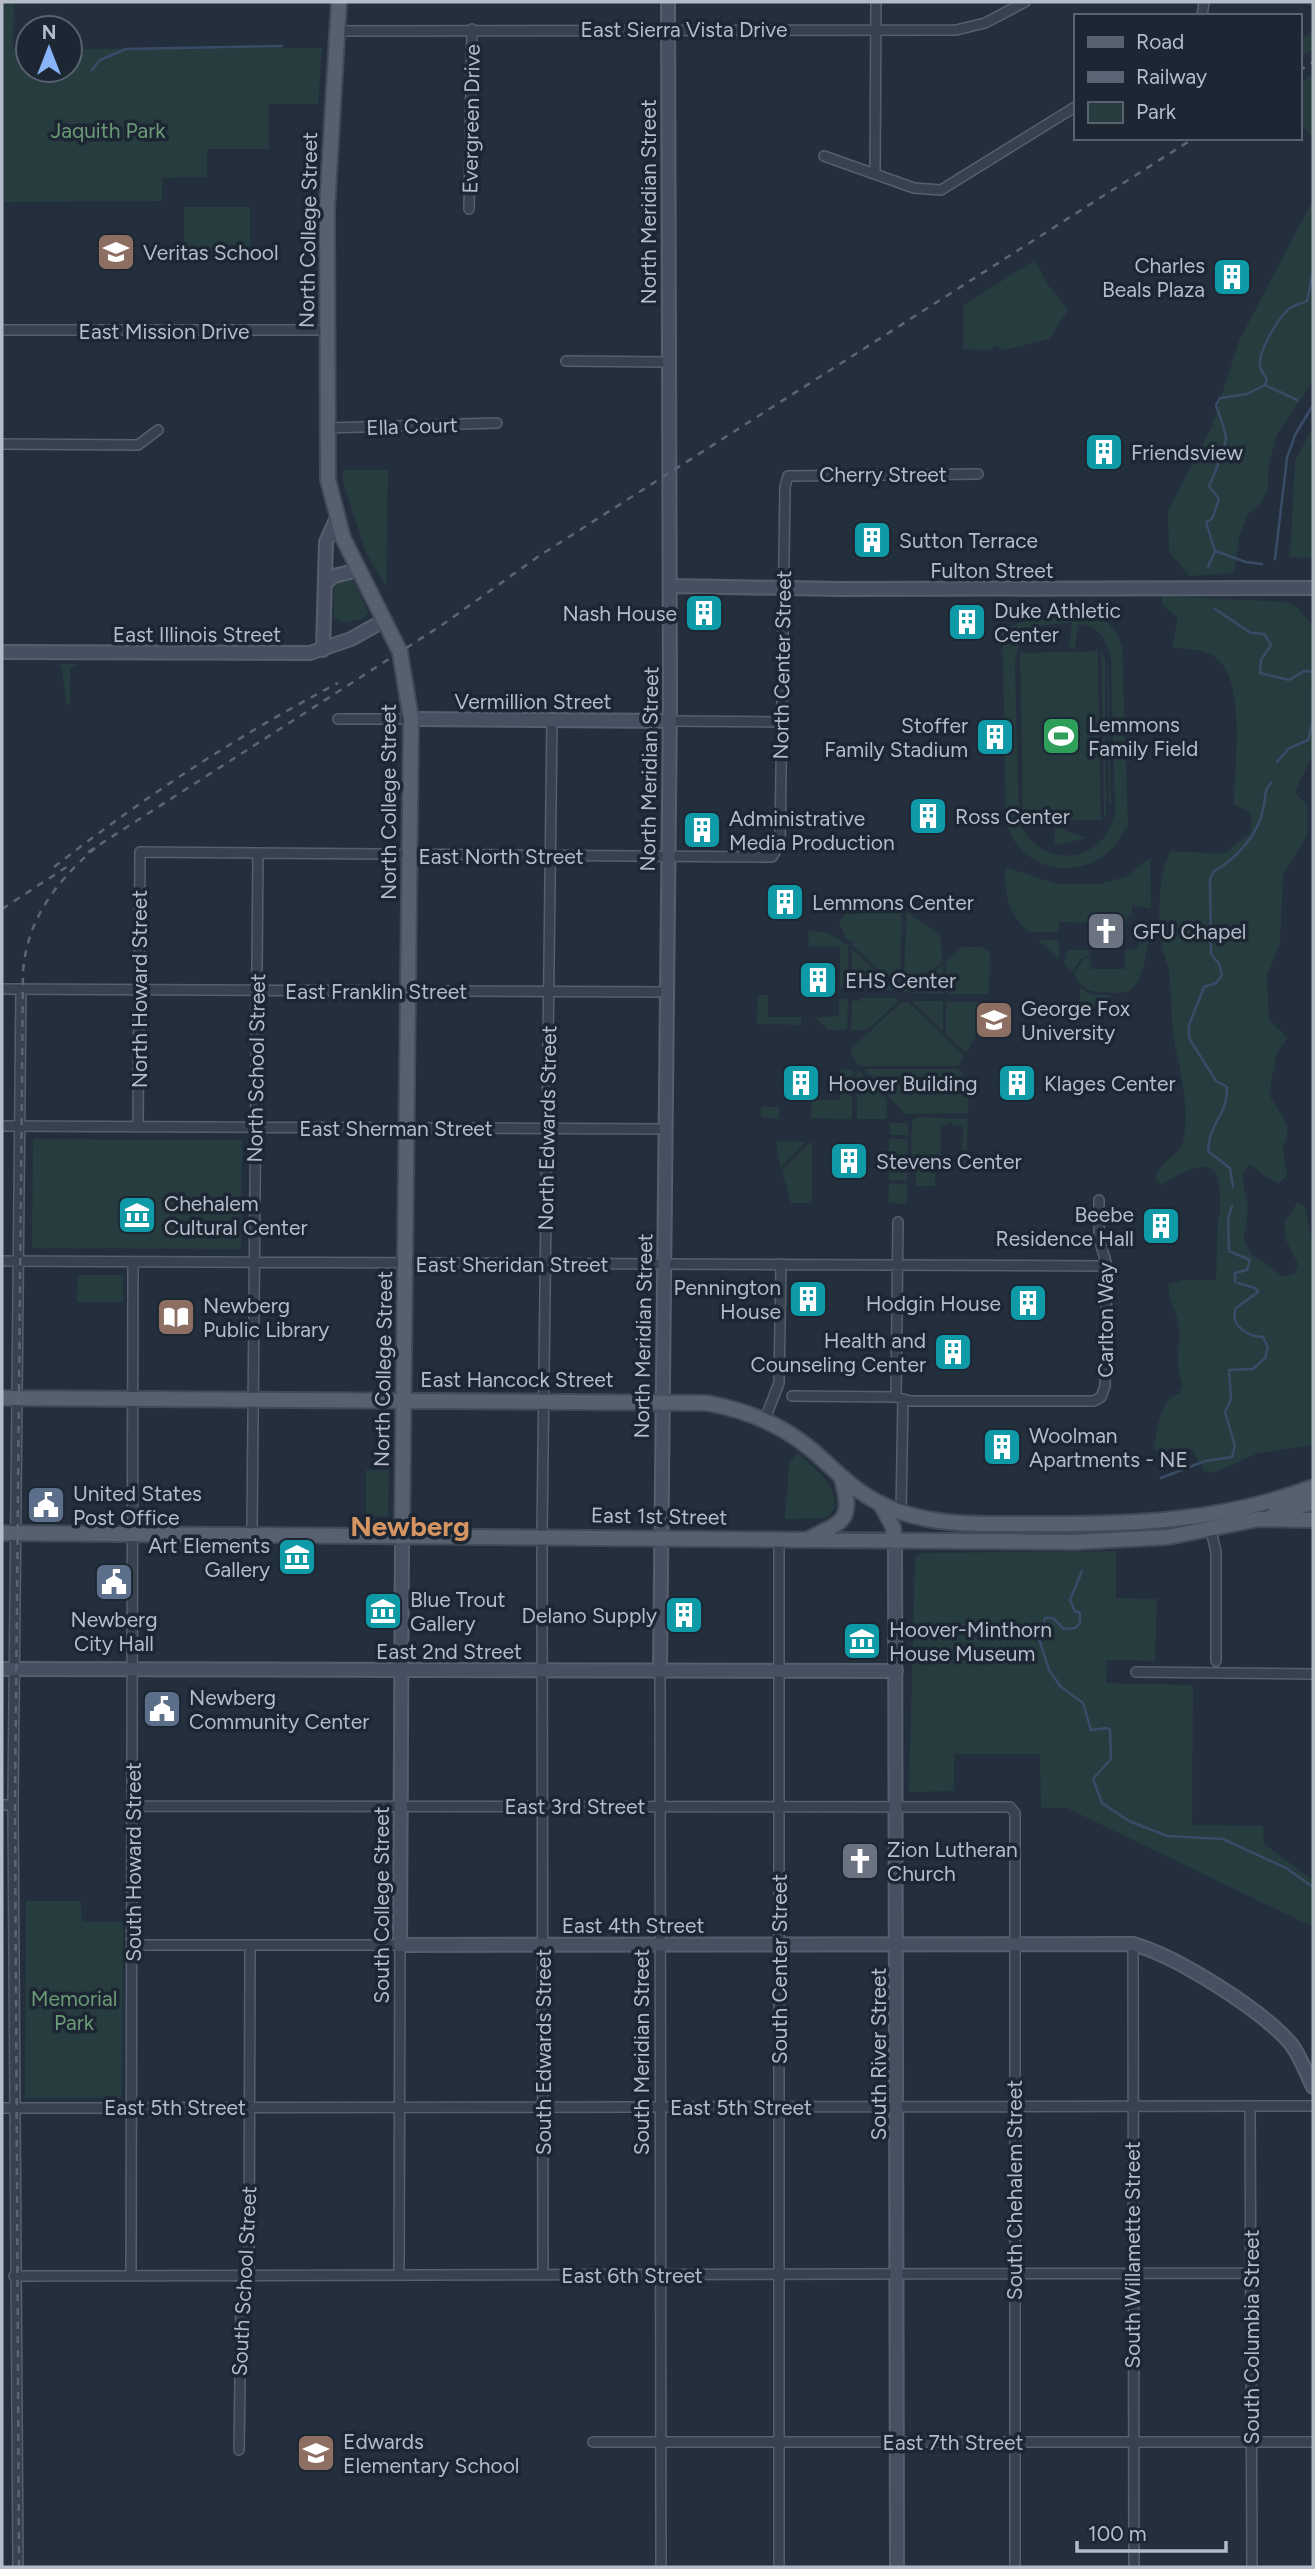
<svg xmlns="http://www.w3.org/2000/svg" width="1315" height="2569" viewBox="0 0 1315 2569" font-family="Figtree,sans-serif">
  <rect width="100%" height="100%" fill="#242f3e"/>
  <!-- green -->
  <path fill="#263c3f" fill-rule="evenodd" d="M2 2H14L13 49H28V70H70V49L322 48 318 104H269V149H207V177L162 178V201L2 202Z
    M1313 31V50L1299 59V41Z
    M1313 73V138L1299 121V85Z
    M1313 200V381L1277 435 1269 462 1268 488 1261 503 1247 515 1239 537 1234 573 1190 576 1169 552 1168 511 1212 426 1239 341Z
    M184 207H250V252H184Z
    M1035 260 1048 285 1068 310 1049 339 1004 350 996 345 991 350 963 349V305Z
    M1313 427V558L1290 557 1295 461Z
    M343 470H388L386 586 366 553 343 482Z
    M352 577 368 612 363 619 342 623 334 617V585L335 582Z
    M1166 596 1286 602 1297 607 1313 626V754L1295 792 1307 805V836L1283 874 1280 943 1267 976 1269 1020 1288 1038 1277 1052 1269 1094C1277 1112 1296 1125 1283 1145L1287 1176 1279 1183 1264 1176 1250 1164 1242 1175 1248 1208 1244 1240 1250 1253 1283 1277 1295 1274 1298 1264 1286 1240 1284 1223 1297 1203 1305 1206 1313 1248V1445L1258 1453 1213 1473 1204 1471 1192 1449 1160 1454 1153 1448C1158 1430 1159 1399 1180 1393L1183 1386C1173 1365 1182 1342 1178 1321 1175 1306 1167 1300 1169 1284L1183 1280H1216L1218 1218C1222 1206 1220 1197 1219 1184 1214 1150 1178 1175 1161 1185L1155 1179C1160 1161 1179 1156 1183 1142 1192 1103 1176 1062 1172 1024 1171 1004 1171 984 1168 965 1155 941 1157 873 1171 851L1224 854 1251 832V813L1234 804C1233 767 1251 666 1205 652 1195 649 1182 648 1172 648L1178 618 1162 605V597Z
    M1075 600 1081 601 1080 606C1100 612 1115 626 1122 645L1128 827 1125 828C1102 884 1022 881 1006 822L1002 627C1028 627 1039 600 1074 605ZM1072 623 1069 648 1075 649 1078 624C1097 624 1107 640 1111 657L1115 810C1109 865 1037 872 1019 820L1015 666C1017 627 1039 624 1072 623Z
    M1101 650 1105 661 1106 817H1104Z
    M1098 651 1101 820 1023 821 1020 653Z
    M58 664H78L70 669V705L66 703 62 667Z
    M1107 664H1108L1111 803H1109Z
    M1055 826 1086 838 1054 846Z
    M1150 858 1151 909 1132 905V916H1127V923L1059 922V932H1029C1007 913 1005 894 1005 867L1057 884H1098L1126 877Z
    M848 912H902L900 989 852 945 854 942 846 939 839 922Z
    M907 912 941 936 942 962 909 993 903 992Z
    M1141 921H1150C1150 937 1144 980 1131 990 1124 995 1112 992 1104 992 1088 992 1081 988 1074 974L1084 958H1090L1091 969H1125V950L1138 948Z
    M808 931 826 932 848 945V987L840 988V947L809 946Z
    M1038 940H1059V959Z
    M962 947H982L990 952 989 994H946V962Z
    M852 949 895 990H860V986H852Z
    M1067 950H1090V956L1081 958 1073 972 1064 963Z
    M943 964V994L914 993 913 992Z
    M1080 988 1091 994 1112 996 1080 1019Z
    M758 995H768V1017H801V1025L757 1024Z
    M861 998H894L899 1000 867 1030H851L852 1001H860Z
    M839 999H848L847 1030H828L816 1018H807L839 1016Z
    M912 1001H943V1031Z
    M902 1002H908L964 1056 958 1066H860L851 1056V1049Z
    M946 1002H982V1025L966 1053 946 1034Z
    M840 1069 853 1070 852 1119 811 1118V1100H840Z
    M864 1069H959L969 1084 968 1113 905 1114Z
    M857 1070 887 1099 886 1119H857Z
    M761 1107H779V1119L761 1117Z
    M919 1117 968 1119 966 1165H962L963 1126 952 1125V1122L941 1126V1171H935V1186H916V1159L911 1158 912 1120Z
    M890 1123H908V1135H890Z
    M33 1139 242 1140 241 1249 32 1248Z
    M889 1139H908L907 1181 889 1180Z
    M776 1141 805 1142 780 1168Z
    M812 1141V1203H791L782 1171Z
    M889 1184H907V1204L888 1203Z
    M78 1275H123V1302H77Z
    M798 1453C814 1468 834 1482 836 1506L827 1518 785 1519 789 1463Z
    M366 1470H389L388 1516H366Z
    M1116 1551V1598L1157 1599 1155 1661 1107 1660 1106 1683 1193 1685 1192 1825 1263 1826 1264 1844 1313 1880V1927L1067 1808H1041L1040 1754H954V1791L909 1792 915 1556 924 1553Z
    M26 1901H81L82 1922H123L122 2098H25Z"/>
  <g fill="none" stroke-linecap="round" stroke-linejoin="round">
    <!-- stream -->
    <path stroke="#394c67" stroke-width="2.5" d="M92 70 100 60 126 49 282 46
      M1265 385 1297 400
      M1215 551 1246 562 1262 564
      M1275 559 1287 458 1295 435 1313 405
      M1208 567 1215 551 1206 522 1212 519 1219 499 1209 486C1213 479 1226 445 1226 438 1225 428 1219 415 1216 405L1220 398 1247 394 1265 385 1267 379C1263 374 1260 370 1260 364 1259 351 1280 313 1292 307 1297 304 1302 304 1307 301L1313 272
      M1215 609 1251 633 1264 634 1271 645 1261 660 1260 673 1289 680 1304 671 1313 672
      M1313 690V721
      M1277 762 1288 749 1308 740 1313 721
      M1233 1187 1230 1168 1208 1151C1209 1121 1228 1116 1227 1087L1216 1081 1189 1038V1025L1204 987 1216 983 1222 975 1219 964 1211 954 1210 879 1214 871C1236 860 1258 834 1263 810 1266 799 1263 791 1271 783
      M1161 1478 1205 1461 1232 1457 1235 1446 1225 1412 1231 1399 1229 1370 1253 1369 1265 1358 1268 1348 1263 1337C1248 1337 1229 1325 1236 1308L1258 1292 1255 1288 1235 1282V1273L1247 1270 1250 1260 1229 1251 1228 1219 1232 1206
      M1082 1571 1070 1600 1075 1611 1080 1613V1623L1075 1628 1064 1629 1053 1618H1045L1039 1639 1049 1670 1061 1687 1083 1703 1091 1730 1107 1728 1110 1730 1111 1759 1093 1779 1102 1803 1129 1821 1167 1836 1223 1839 1286 1868 1313 1887"/>
    <!-- street casing -->
    <g stroke="#565f6c" stroke-width="12">
      <path id="street" d="M1202 16 1204 2
        M337 31 956 30 985 23 1025 2
        M824 156 914 188 941 190 1075 107
        M875 174 876 2
        M469 209 472 29
        M2 330H326
        M566 361 667 362
        M326 428 497 423
        M2 444 138 445 158 430
        M338 719H411
        M670 721 782 722
        M2 989 666 992
        M2 1126 665 1129
        M138 1127 140 852 772 857 780 844 785 487 788 476 978 474
        M2 1261 1107 1266
        M792 1396 896 1397 910 1401H1094L1101 1397 1105 1386 1107 1266 1099 1238V1200
        M896 1397 898 1222
        M765 1419 779 1383 781 1264
        M901 1513 903 1399
        M1211 1530 1216 1552V1661
        M252 1534 258 853
        M660 1671 661 2567
        M1136 1672 1313 1674
        M2 1805H13
        M133 1806 1010 1807 1015 1813V2567
        M1133 1944 1134 2567
        M133 1945H400L399 2275
        M1250 2107 1252 2567
        M2 2108 1313 2106
        M543 2275 542 1536 552 720
        M14 2276 1250 2273
        M131 2276 133 1262
        M593 2442H1313
        M239 2450 241 2311 249 2275 250 1945
        M18 2567 13 1805 21 989
        M779 2567V1538"/>
    </g>
    <!-- secondary casing -->
    <g stroke="#565f6c" stroke-width="16">
      <path id="secondary" d="M325 583 334 576 358 570
        M670 586 840 589 1313 588
        M323 650 326 542 336 520
        M2 652 310 653 351 639 385 620
        M411 719 670 721
        M402 1535 400 1945 1133 1944C1176 1956 1261 2009 1291 2044 1301 2057 1306 2073 1313 2087
        M895 1541 897 2567
        M2 1669 896 1671
        M660 1671 670 708 668 2"/>
    </g>
    <!-- primary casing -->
    <g stroke="#414a57" stroke-width="18">
      <path id="primary" d="M339 2 327 209 328 480 343 538 400 652 411 719 402 1535
        M2 1398 707 1403C746 1410 781 1424 812 1450 834 1469 852 1489 879 1503 926 1527 978 1524 1030 1524 1128 1525 1221 1522 1313 1487
        M880 1503 893 1527 895 1541
        M1274 1514 1313 1502
        M2 1533 1074 1542 1168 1537 1259 1519 1313 1520
        M812 1537C847 1521 852 1517 842 1479"/>
    </g>
    <!-- street -->
    <use href="#street" stroke="#38414e" stroke-width="9"/>
    <!-- secondary -->
    <use href="#secondary" stroke="#465061" stroke-width="12"/>
    <!-- primary -->
    <use href="#primary" stroke="#56606e" stroke-width="14"/>
    <!-- rail -->
    <path stroke="#5a6575" stroke-width="2.5" stroke-dasharray="7 7" stroke-linecap="butt" d="M1299 71 1313 62
      M88 852 442 625 539 556 1194 138
      M54 867C144 797 237 736 338 683
      M2 909 68 866
      M19 2567 15 1805 23 972C27 919 56 882 95 848"/>
  </g>
  <!-- icons -->
  <defs>
    <g id="school-square" transform="scale(2.0125)"><rect x="-9" y="-9" width="18" height="18" rx="4" fill="#8d6e63" stroke="#1d2633"/><path d="M0-5L7-2L0 1L-7-2ZM-4 1L0 2.5L4 1V4Q0 6-4 4Z" fill="#fff"/></g>
    <g id="building-square" transform="scale(2.0125)"><rect x="-9" y="-9" width="18" height="18" rx="4" fill="#0f9aa8" stroke="#1d2633"/><path d="M-4-6H4V6H1V3H-1V6H-4ZM-2.5-4.3h1.7v1.8h-1.7ZM.8-4.3h1.7v1.8H.8ZM-2.5-1h1.7V.8h-1.7ZM.8-1h1.7V.8H.8Z" fill="#fff"/></g>
    <g id="stadium-square" transform="scale(2.0125)"><rect x="-9" y="-9" width="18" height="18" rx="4" fill="#2e9e5b" stroke="#1d2633"/><path d="M0-5a6.5 5 0 1 0 0 10a6.5 5 0 1 0 0-10ZM-3.5-1.8h7v3.6h-7Z" fill="#fff"/></g>
    <g id="church-square" transform="scale(2.0125)"><rect x="-9" y="-9" width="18" height="18" rx="4" fill="#6b7280" stroke="#1d2633"/><path d="M-1.2-6h2.4v3.5h3.3v2.4h-3.3V6h-2.4V-.1h-3.3v-2.4h3.3Z" fill="#fff"/></g>
    <g id="university-square" transform="scale(2.0125)"><rect x="-9" y="-9" width="18" height="18" rx="4" fill="#8d6e63" stroke="#1d2633"/><path d="M0-5L7-2L0 1L-7-2ZM-4 1L0 2.5L4 1V4Q0 6-4 4Z" fill="#fff"/></g>
    <g id="museum-square" transform="scale(2.0125)"><rect x="-9" y="-9" width="18" height="18" rx="4" fill="#0f9aa8" stroke="#1d2633"/><path d="M0-6L6-3V-2H-6V-3ZM-5-1h2V3h-2ZM-1-1h2V3h-2ZM3-1h2V3H3ZM-6 4H6V6H-6Z" fill="#fff"/></g>
    <g id="library-square" transform="scale(2.0125)"><rect x="-9" y="-9" width="18" height="18" rx="4" fill="#8d6e63" stroke="#1d2633"/><path d="M-6-4Q-3-5.5-.7-3.5V5Q-3 3-6 4ZM6-4Q3-5.5 .7-3.5V5Q3 3 6 4Z" fill="#fff"/></g>
    <g id="civic-square" transform="scale(2.0125)"><rect x="-9" y="-9" width="18" height="18" rx="4" fill="#5c6f8a" stroke="#1d2633"/><path d="M-.6-6.5H3V-4.5H.6V-3L4-1V1h2V6H-6V1h2V-1L-.6-3ZM-1.2 2.5V6h2.4V2.5Z" fill="#fff"/></g>
  </defs>
  <g fill-rule="evenodd">
    <use href="#school-square" x="116" y="252"/>
    <use href="#building-square" x="1232" y="277"/>
    <use href="#building-square" x="1104" y="452"/>
    <use href="#building-square" x="872" y="540"/>
    <use href="#building-square" x="704" y="613"/>
    <use href="#building-square" x="967" y="622"/>
    <use href="#stadium-square" x="1061" y="736"/>
    <use href="#building-square" x="995" y="737"/>
    <use href="#building-square" x="928" y="816"/>
    <use href="#building-square" x="702" y="830"/>
    <use href="#building-square" x="785" y="902"/>
    <use href="#church-square" x="1106" y="931"/>
    <use href="#building-square" x="818" y="980"/>
    <use href="#university-square" x="994" y="1020"/>
    <use href="#building-square" x="801" y="1083"/>
    <use href="#building-square" x="1017" y="1083"/>
    <use href="#building-square" x="849" y="1161"/>
    <use href="#museum-square" x="137" y="1215"/>
    <use href="#building-square" x="1161" y="1226"/>
    <use href="#building-square" x="808" y="1299"/>
    <use href="#building-square" x="1028" y="1303"/>
    <use href="#library-square" x="176" y="1317"/>
    <use href="#building-square" x="953" y="1352"/>
    <use href="#building-square" x="1002" y="1447"/>
    <use href="#civic-square" x="46" y="1505"/>
    <use href="#museum-square" x="297" y="1557"/>
    <use href="#civic-square" x="114" y="1582"/>
    <use href="#museum-square" x="383" y="1611"/>
    <use href="#building-square" x="684" y="1615"/>
    <use href="#museum-square" x="862" y="1641"/>
    <use href="#civic-square" x="162" y="1709"/>
    <use href="#church-square" x="860" y="1861"/>
    <use href="#school-square" x="316" y="2453"/>
  </g>
  <g text-anchor="middle" dominant-baseline="central" stroke-width="7" stroke-linejoin="round" paint-order="stroke">
    <!-- street labels -->
    <g font-size="21" fill="#b4bcc9" stroke="#1d2633">
      <text x="684" y="29">East Sierra Vista Drive</text>
      <text transform="translate(471 119) rotate(-89)">Evergreen Drive</text>
      <text transform="translate(648 202) rotate(-90)">North Meridian Street</text>
      <text transform="translate(308 230) rotate(-89)">North College Street</text>
      <text x="164" y="331">East Mission Drive</text>
      <text transform="translate(412 426) rotate(-2)">Ella Court</text>
      <text x="883" y="474">Cherry Street</text>
      <text x="992" y="570">Fulton Street</text>
      <text x="197" y="634">East Illinois Street</text>
      <text transform="translate(782 665) rotate(-89)">North Center Street</text>
      <text x="533" y="701">Vermillion Street</text>
      <text transform="translate(649 769) rotate(-89)">North Meridian Street</text>
      <text transform="translate(388 802) rotate(-90)">North College Street</text>
      <text x="501" y="856">East North Street</text>
      <text transform="translate(139 989) rotate(-90)">North Howard Street</text>
      <text x="376" y="991">East Franklin Street</text>
      <text transform="translate(256 1068) rotate(-89)">North School Street</text>
      <text x="396" y="1128">East Sherman Street</text>
      <text transform="translate(547 1128) rotate(-89)">North Edwards Street</text>
      <text x="512" y="1264">East Sheridan Street</text>
      <text transform="translate(1105 1320) rotate(-90)">Carlton Way</text>
      <text transform="translate(643 1336) rotate(-89)">North Meridian Street</text>
      <text transform="translate(383 1369) rotate(-89)">North College Street</text>
      <text x="517" y="1379">East Hancock Street</text>
      <text transform="translate(659 1516) rotate(1)">East 1st Street</text>
      <text x="449" y="1651">East 2nd Street</text>
      <text x="575" y="1806">East 3rd Street</text>
      <text transform="translate(133 1862) rotate(-90)">South Howard Street</text>
      <text transform="translate(381 1905) rotate(-90)">South College Street</text>
      <text x="633" y="1925">East 4th Street</text>
      <text transform="translate(779 1969) rotate(-90)">South Center Street</text>
      <text transform="translate(543 2052) rotate(-90)">South Edwards Street</text>
      <text transform="translate(641 2052) rotate(-90)">South Meridian Street</text>
      <text transform="translate(878 2054) rotate(-90)">South River Street</text>
      <text x="175" y="2107">East 5th Street</text>
      <text x="741" y="2107">East 5th Street</text>
      <text transform="translate(1014 2190) rotate(-90)">South Chehalem Street</text>
      <text transform="translate(1132 2255) rotate(-90)">South Willamette Street</text>
      <text x="632" y="2275">East 6th Street</text>
      <text transform="translate(244 2281) rotate(-87)">South School Street</text>
      <text transform="translate(1251 2337) rotate(-90)">South Columbia Street</text>
      <text x="953" y="2442">East 7th Street</text>
    </g>
    <!-- park labels -->
    <g font-size="21" fill="#6b9a76" stroke="#1d2633">
      <text x="108" y="130">Jaquith Park</text>
      <text x="74" y="1998">Memorial<tspan x="74" dy="24">Park</tspan></text>
    </g>
    <!-- poi labels -->
    <g font-size="21" fill="#b4bcc9" stroke="#1d2633" text-anchor="start">
      <text x="143" y="252">Veritas School</text>
      <text x="1205" y="265" text-anchor="end">Charles<tspan x="1205" dy="24">Beals Plaza</tspan></text>
      <text x="1131" y="452">Friendsview</text>
      <text x="899" y="540">Sutton Terrace</text>
      <text x="994" y="610">Duke Athletic<tspan x="994" dy="24">Center</tspan></text>
      <text x="677" y="613" text-anchor="end">Nash House</text>
      <text x="1088" y="724">Lemmons<tspan x="1088" dy="24">Family Field</tspan></text>
      <text x="968" y="725" text-anchor="end">Stoffer<tspan x="968" dy="24">Family Stadium</tspan></text>
      <text x="955" y="816">Ross Center</text>
      <text x="729" y="818">Administrative<tspan x="729" dy="24">Media Production</tspan></text>
      <text x="812" y="902">Lemmons Center</text>
      <text x="1133" y="931">GFU Chapel</text>
      <text x="845" y="980">EHS Center</text>
      <text x="1021" y="1008">George Fox<tspan x="1021" dy="24">University</tspan></text>
      <text x="828" y="1083">Hoover Building</text>
      <text x="1044" y="1083">Klages Center</text>
      <text x="876" y="1161">Stevens Center</text>
      <text x="164" y="1203">Chehalem<tspan x="164" dy="24">Cultural Center</tspan></text>
      <text x="1134" y="1214" text-anchor="end">Beebe<tspan x="1134" dy="24">Residence Hall</tspan></text>
      <text x="781" y="1287" text-anchor="end">Pennington<tspan x="781" dy="24">House</tspan></text>
      <text x="1001" y="1303" text-anchor="end">Hodgin House</text>
      <text x="203" y="1305">Newberg<tspan x="203" dy="24">Public Library</tspan></text>
      <text x="926" y="1340" text-anchor="end">Health and<tspan x="926" dy="24">Counseling Center</tspan></text>
      <text x="1029" y="1435">Woolman<tspan x="1029" dy="24">Apartments - NE</tspan></text>
      <text x="73" y="1493">United States<tspan x="73" dy="24">Post Office</tspan></text>
      <text x="270" y="1545" text-anchor="end">Art Elements<tspan x="270" dy="24">Gallery</tspan></text>
      <text x="410" y="1599">Blue Trout<tspan x="410" dy="24">Gallery</tspan></text>
      <text x="657" y="1615" text-anchor="end">Delano Supply</text>
      <text x="114" y="1619" text-anchor="middle">Newberg<tspan x="114" dy="24">City Hall</tspan></text>
      <text x="889" y="1629">Hoover-Minthorn<tspan x="889" dy="24">House Museum</tspan></text>
      <text x="189" y="1697">Newberg<tspan x="189" dy="24">Community Center</tspan></text>
      <text x="887" y="1849">Zion Lutheran<tspan x="887" dy="24">Church</tspan></text>
      <text x="343" y="2441">Edwards<tspan x="343" dy="24">Elementary School</tspan></text>
    </g>
    <!-- district labels -->
    <g font-size="28" font-weight="bold" fill="#d59563" stroke="#1d2633">
      <text x="410" y="1526">Newberg</text>
    </g>
  </g>
  <!-- border -->
  <rect width="1315" height="2569" fill="none" stroke="#b4bcc9" stroke-width="7"/>
  <!-- legend -->
  <rect x="1074" y="14" width="228" height="126" fill="#1d2633" stroke="#59626f" stroke-width="2"/>
  <rect x="1088" y="37" width="35" height="10" fill="#56606e" stroke="#59626f" stroke-width="2"/>
  <text x="1136" y="49" font-size="21" fill="#b4bcc9">Road</text>
  <rect x="1088" y="72" width="35" height="10" fill="#5a6575" stroke="#59626f" stroke-width="2"/>
  <text x="1136" y="84" font-size="21" fill="#b4bcc9">Railway</text>
  <rect x="1088" y="102" width="35" height="21" fill="#263c3f" stroke="#59626f" stroke-width="2"/>
  <text x="1136" y="119" font-size="21" fill="#b4bcc9">Park</text>
  <!-- north arrow -->
  <g transform="translate(49 49)"><circle r="33" fill="#1d2633" stroke="#59626f" stroke-width="2"/>
  <path d="M0-5L12 26L0 18L-12 26Z" fill="#8ab4f8"/>
  <text y="-10" font-size="19" font-weight="bold" text-anchor="middle" fill="#b4bcc9">N</text>
  </g>
  <!-- scale -->
  <path d="M1077 2541v10h149v-10" fill="none" stroke="#b4bcc9" stroke-width="3.5"/>
  <text x="1088" y="2541" font-size="21" fill="#b4bcc9" stroke="#1d2633" stroke-width="5" paint-order="stroke">100 m</text>
</svg>
